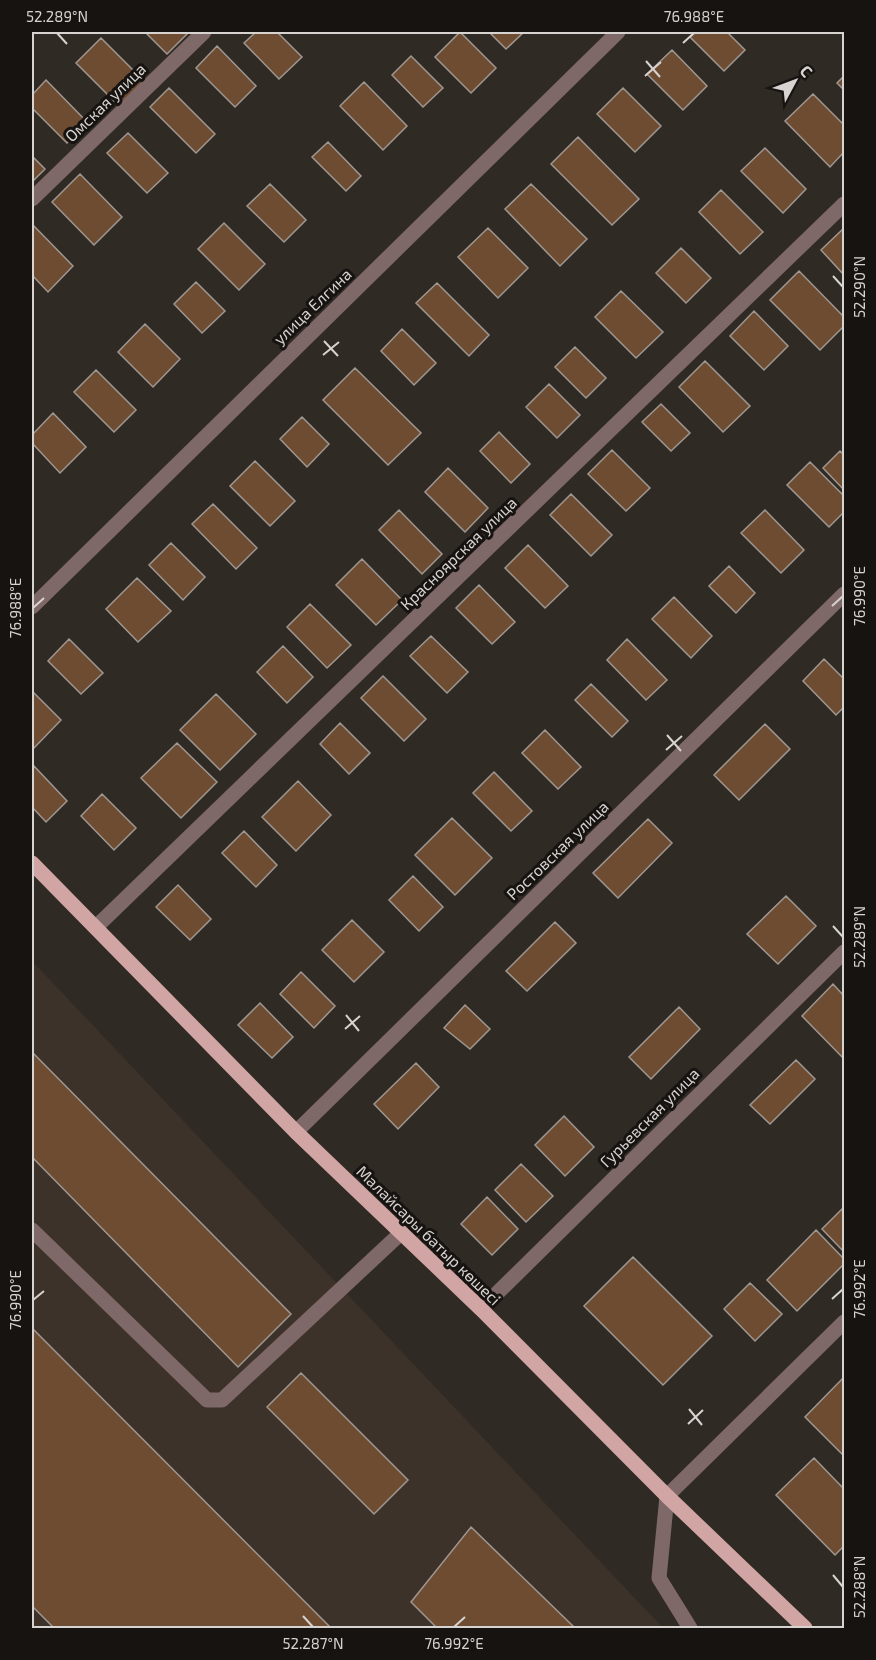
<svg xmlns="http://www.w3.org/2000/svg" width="876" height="1660" viewBox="0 0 876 1660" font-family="'Exo 2',sans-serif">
  <rect width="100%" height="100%" fill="#302a25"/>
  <!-- built -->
  <path fill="#3d3229" d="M32 961 663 1628H32Z"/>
  <!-- building -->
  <path fill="#6e4c31" stroke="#9f9792" stroke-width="1.5" d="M145 32H187L188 33 167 54Z
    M256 32H277L302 57 279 79 244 43Z
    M460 32 496 68 471 93 435 57Z
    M489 32H524L506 49Z
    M696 32H727L745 50 724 71 690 37Z
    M101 38 144 81 119 106 76 63Z
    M217 46 256 86 235 107 196 68Z
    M672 50 707 86 683 110 647 74Z
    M411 56 443 88 423 107 392 75Z
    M844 76V90L837 83Z
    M46 80 88 123 67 143 32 108V95Z
    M364 82 407 126 383 150 340 106Z
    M169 88 215 134 196 153 150 107Z
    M623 88 661 126 635 152 597 114Z
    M813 94 844 125V152L830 167 785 121Z
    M128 133 168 173 147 193 107 153Z
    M578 137 639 199 612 225 551 164Z
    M328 142 361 176 346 191 312 157Z
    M765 148 806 189 783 213 741 171Z
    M32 156 45 169 32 182Z
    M80 174 122 217 94 245 52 202Z
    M270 184 306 220 284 242 247 206Z
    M531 184 587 239 560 266 505 209Z
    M721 190 763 232 740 254 699 212Z
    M224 223 265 264 239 290 198 249Z
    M32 224 73 266 48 292 32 275Z
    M488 228 528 268 498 298 458 257Z
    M844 228V275L821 250Z
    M681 248 711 278 686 303 656 273Z
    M799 271 844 317V326L820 350 770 300Z
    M196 282 225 311 202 333 174 304Z
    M437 283 489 335 469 356 416 303Z
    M621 291 663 332 636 358 595 317Z
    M754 311 788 346 764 370 730 336Z
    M145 324 180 359 153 387 118 352Z
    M402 329 436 363 414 385 381 351Z
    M575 347 606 378 586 398 555 367Z
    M705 361 750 406 723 432 679 387Z
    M355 368 421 433 388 465 323 400Z
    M96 370 136 410 114 432 74 392Z
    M549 384 580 415 557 438 526 407Z
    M661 404 690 433 671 451 642 422Z
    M53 413 86 447 60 473 32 443V435Z
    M302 417 329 444 307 467 280 439Z
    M499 432 530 464 511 483 480 451Z
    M612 450 650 488 626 511 588 474Z
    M840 451 844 455V490L823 468Z
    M255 461 295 501 270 526 230 486Z
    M810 462 844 496V512L829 527 787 485Z
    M448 468 488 508 465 532 425 492Z
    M571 494 612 535 591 556 550 515Z
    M213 504 257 548 236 569 192 524Z
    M399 510 442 554 422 574 379 530Z
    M765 510 804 550 781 573 741 533Z
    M171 543 205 577 183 600 149 565Z
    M528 545 568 586 545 608 505 568Z
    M362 559 402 600 376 625 336 585Z
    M729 566 755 593 736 613 709 586Z
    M137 578 171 611 138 642 106 609Z
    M479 585 515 622 492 644 456 608Z
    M674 597 712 636 691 658 652 619Z
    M310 604 351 645 327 668 287 627Z
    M431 636 468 672 447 693 410 656Z
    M69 639 103 673 81 694 48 661Z
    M627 639 667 680 646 700 607 660Z
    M283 646 313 677 287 703 257 672Z
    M824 659 844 679V707L836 715 803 681Z
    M383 676 426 719 404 741 361 698Z
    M591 684 628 721 612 737 575 700Z
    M32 691 61 720 34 748 32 746Z
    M216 694 256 734 220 770 180 730Z
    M340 723 370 753 349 774 320 744Z
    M765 724 790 749 739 800 714 775Z
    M545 730 581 767 558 789 522 753Z
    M177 743 217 782 181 818 141 778Z
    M34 766 67 801 46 822 32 807V769Z
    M494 772 532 811 511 831 473 793Z
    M298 781 331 815 296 851 262 817Z
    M102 794 136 828 114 850 81 816Z
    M452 818 492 858 455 895 415 855Z
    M648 819 672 843 618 898 593 873Z
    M244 831 277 865 256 887 222 853Z
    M413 876 443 907 419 931 389 900Z
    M178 885 211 919 190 940 156 907Z
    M786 896 816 926 778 964 747 934Z
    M352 920 384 952 354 982 322 950Z
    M555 922 576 943 527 991 506 971Z
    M301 972 335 1006 314 1028 280 994Z
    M833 984 844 996V1059L802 1016Z
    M260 1003 293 1037 272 1058 238 1025Z
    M465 1005 490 1029 470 1049 444 1028Z
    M679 1007 700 1029 651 1079 629 1057Z
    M32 1052 291 1314 238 1367 32 1157Z
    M796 1060 815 1079 770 1124 750 1105Z
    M416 1063 439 1087 398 1129 374 1104Z
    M564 1116 594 1147 565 1176 535 1145Z
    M521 1164 553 1196 526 1222 495 1190Z
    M487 1197 518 1229 492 1255 461 1224Z
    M844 1207V1252L822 1229Z
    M816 1230 844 1259V1264L797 1311 767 1280Z
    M633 1257 712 1336 663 1385 584 1306Z
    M750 1283 782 1314 755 1341 724 1309Z
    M32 1328 331 1628H54L32 1606Z
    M301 1373 408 1480 374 1514 267 1407Z
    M844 1377V1454L843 1455 805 1417Z
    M814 1458 844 1489V1546L835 1555 776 1495Z
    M471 1527 575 1628H437L411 1602Z"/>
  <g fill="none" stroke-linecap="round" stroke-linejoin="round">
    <!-- minor -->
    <path stroke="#7e6868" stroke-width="15" d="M32 199 204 32
      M32 607 618 32
      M96 927 844 204
      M296 1132 844 594
      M32 1230 207 1400H222L401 1233
      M481 1309 844 952
      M690 1628 659 1578 667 1496 844 1322"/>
    <!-- major -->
    <path stroke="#d1a5a4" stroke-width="15" d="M32 863 296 1132 481 1309 667 1496 805 1628"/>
  </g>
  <!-- ticks -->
  <path fill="none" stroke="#d7d3d0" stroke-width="2" d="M57 33 67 44M683 43 694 33M646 61 660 77M645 76 661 62M833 276 843 287M324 341 338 356M323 355 339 342M832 606 843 596M33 608 44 598M667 735 681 751M666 750 682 736M833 926 843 937M346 1015 359 1031M345 1029 360 1016M832 1299 843 1289M33 1300 44 1291M689 1409 702 1425M688 1424 703 1410M833 1575 843 1587M303 1616 313 1627M454 1627 465 1617"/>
  <g text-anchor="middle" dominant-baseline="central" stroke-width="6" stroke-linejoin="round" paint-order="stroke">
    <!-- street labels -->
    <g font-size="16" fill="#d7d3d0" stroke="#161311">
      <text transform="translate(105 102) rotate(-44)">Омская улица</text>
      <text transform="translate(312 306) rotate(-44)">улица Елгина</text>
      <text transform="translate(458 553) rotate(-44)">Красноярская улица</text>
      <text transform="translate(557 850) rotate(-44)">Ростовская улица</text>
      <text transform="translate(649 1117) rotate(-45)">Гурьевская улица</text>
      <text transform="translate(429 1235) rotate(44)">Малайсары батыр көшесі</text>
    </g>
  </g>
  <!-- border -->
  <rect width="876" height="1660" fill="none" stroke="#161311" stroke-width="66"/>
  <!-- north arrow -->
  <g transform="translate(795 81) rotate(49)" stroke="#161311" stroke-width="4.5" paint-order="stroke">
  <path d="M0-4.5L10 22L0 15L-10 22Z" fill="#d7d3d0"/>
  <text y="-9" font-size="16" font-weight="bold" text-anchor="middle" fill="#d7d3d0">С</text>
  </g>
  <rect x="33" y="33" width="810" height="1594" fill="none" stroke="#d7d3d0" stroke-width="2"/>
  <g font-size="15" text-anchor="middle" fill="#d7d3d0">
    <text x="57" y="22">52.289°N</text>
    <text x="694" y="22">76.988°E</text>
    <text transform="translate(860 287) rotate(-90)" y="5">52.290°N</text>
    <text transform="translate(860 596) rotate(-90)" y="5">76.990°E</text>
    <text transform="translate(16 608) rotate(-90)" y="5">76.988°E</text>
    <text transform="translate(860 937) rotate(-90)" y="5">52.289°N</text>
    <text transform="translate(860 1289) rotate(-90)" y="5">76.992°E</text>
    <text transform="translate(16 1300) rotate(-90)" y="5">76.990°E</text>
    <text transform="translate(860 1587) rotate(-90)" y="5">52.288°N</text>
    <text x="313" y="1649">52.287°N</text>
    <text x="454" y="1649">76.992°E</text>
  </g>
</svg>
